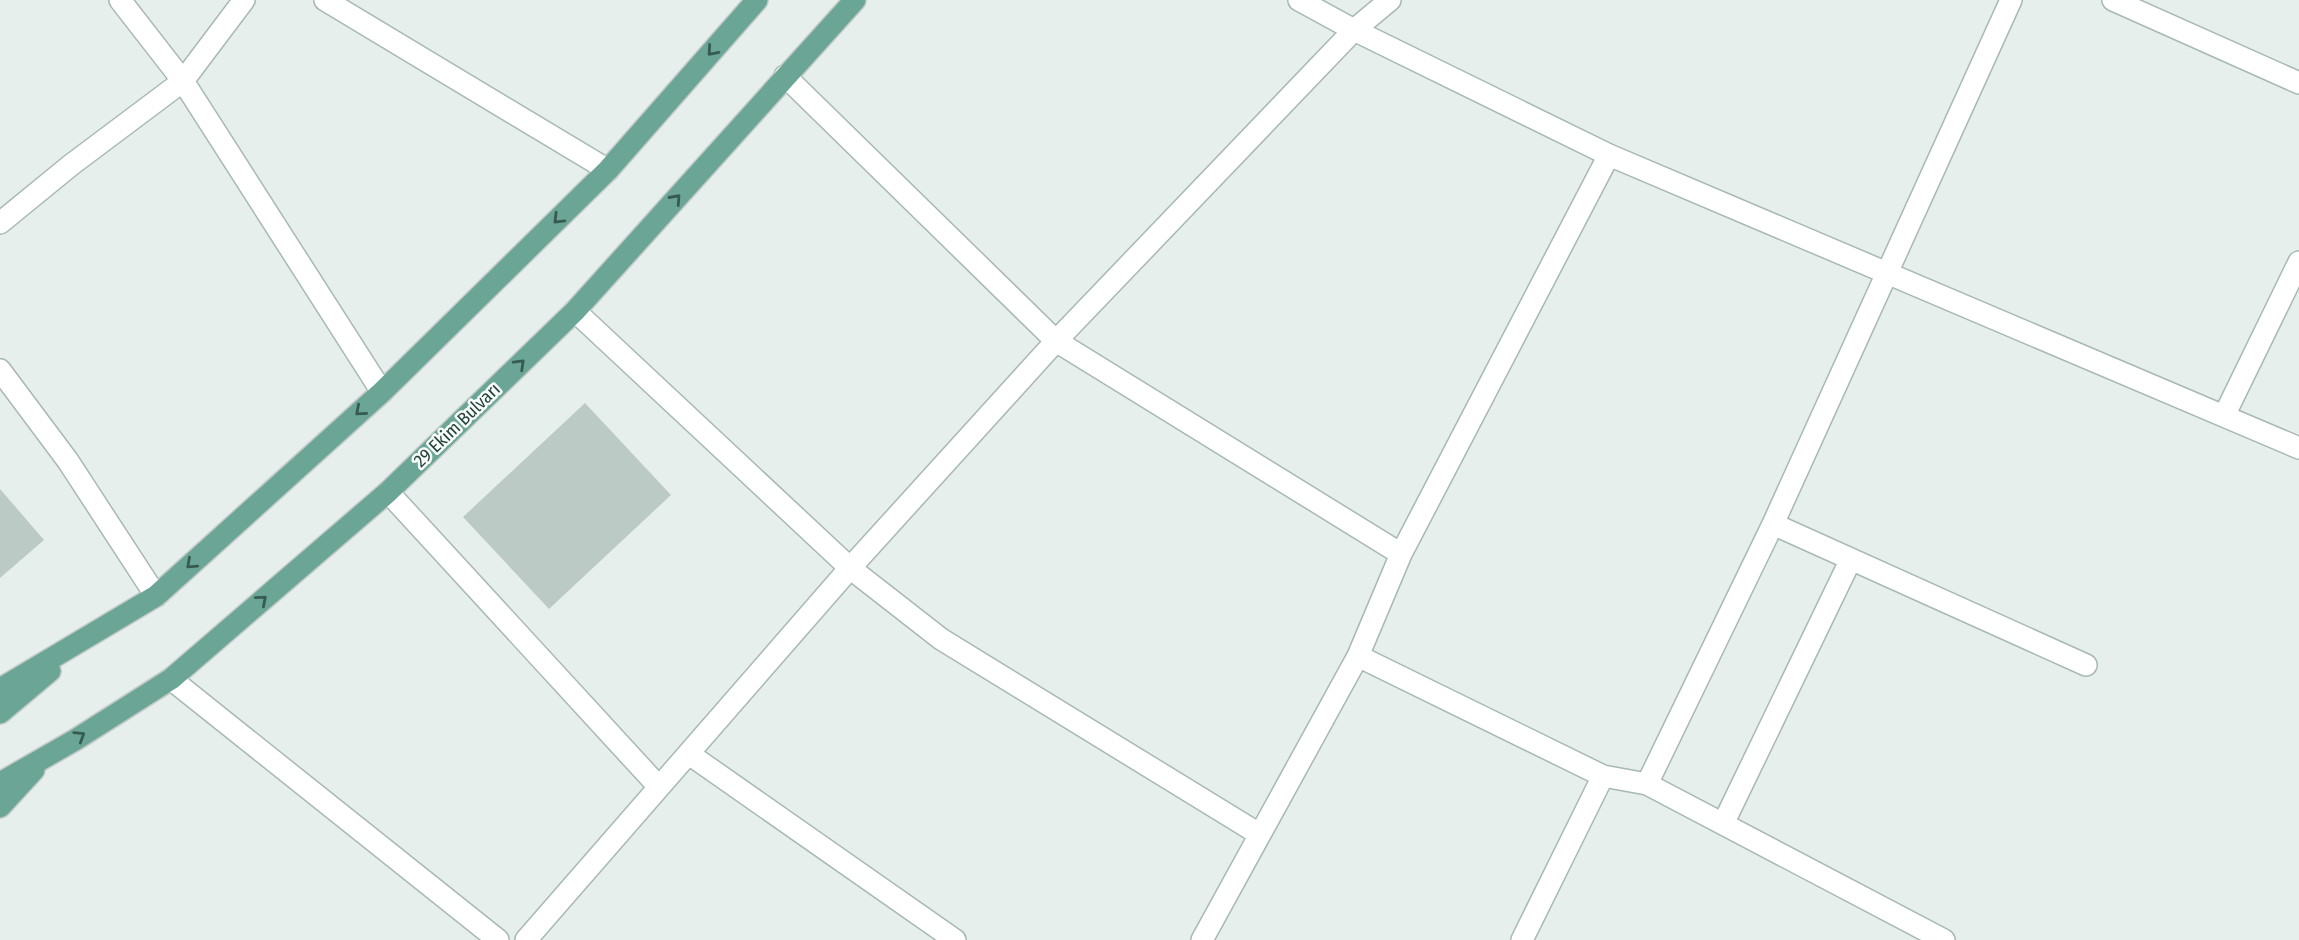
<svg xmlns="http://www.w3.org/2000/svg" width="2299" height="940" viewBox="0 0 2299 940" font-family="'Fira Sans Condensed',sans-serif">
  <rect width="100%" height="100%" fill="#e6efeb"/>
  <!-- building -->
  <path fill="#bbcac4" d="M585 403 671 495 549 609 463 517Z
    M0 489 44 540 0 578Z"/>
  <g fill="none" stroke-linecap="round" stroke-linejoin="round">
    <!-- minor casing -->
    <g stroke="#a8b8b2" stroke-width="24">
      <path id="minor" d="M120 0 183 81 382 392
        M325 0 608 170
        M1299 0 1354 30 1609 155 2299 448
        M2113 0 2299 83
        M785 76 1056 341 1401 554
        M0 223 71 165 183 81 244 0
        M575 311 850 568 941 639 1259 834
        M0 370 68 461 156 596
        M2224 416 2299 262
        M388 492 659 787
        M1773 524 2086 665
        M1358 656 1603 776 1647 784 1944 940
        M171 679 498 940
        M689 754 955 940
        M1647 784 1773 524 2011 0
        M1723 824 1851 559
        M526 940 850 568 1056 341 1354 30 1390 0
        M1202 940 1358 656 1401 554 1609 155
        M1522 940 1603 776"/>
    </g>
    <!-- primary casing -->
    <g stroke="#c2cac8" stroke-width="24">
      <path id="primary" d="M0 689 156 596 382 392 608 170 757 0
        M0 713 50 671
        M0 783 75 740 171 679 388 492 575 311 855 0
        M0 807 34 770"/>
    </g>
    <!-- minor -->
    <use href="#minor" stroke="#fff" stroke-width="21"/>
    <!-- primary -->
    <use href="#primary" stroke="#6aa596" stroke-width="21"/>
  </g>
  <!-- one-way arrows -->
  <defs><path id="oneway-chevron" d="M-2-3.5L2.5 0L-2 3.5" fill="none" stroke-width="1.6" stroke-linecap="round" stroke-linejoin="round" transform="scale(1.75)"/></defs>
  <g stroke="#365b51">
    <use href="#oneway-chevron" transform="translate(712 51) rotate(131)"/>
    <use href="#oneway-chevron" transform="translate(676 199) rotate(-48)"/>
    <use href="#oneway-chevron" transform="translate(558 219) rotate(135)"/>
    <use href="#oneway-chevron" transform="translate(520 364) rotate(-44)"/>
    <use href="#oneway-chevron" transform="translate(360 411) rotate(139)"/>
    <use href="#oneway-chevron" transform="translate(191 564) rotate(138)"/>
    <use href="#oneway-chevron" transform="translate(262 600) rotate(-41)"/>
    <use href="#oneway-chevron" transform="translate(80 736) rotate(-32)"/>
  </g>
  <g text-anchor="middle" dominant-baseline="central" stroke-width="5" stroke-linejoin="round" paint-order="stroke">
    <!-- street labels -->
    <g font-size="18" fill="#24423a" stroke="#f7fbf9">
      <text transform="translate(457 425) rotate(-44)">29 Ekim Bulvarı</text>
    </g>
  </g>
</svg>
